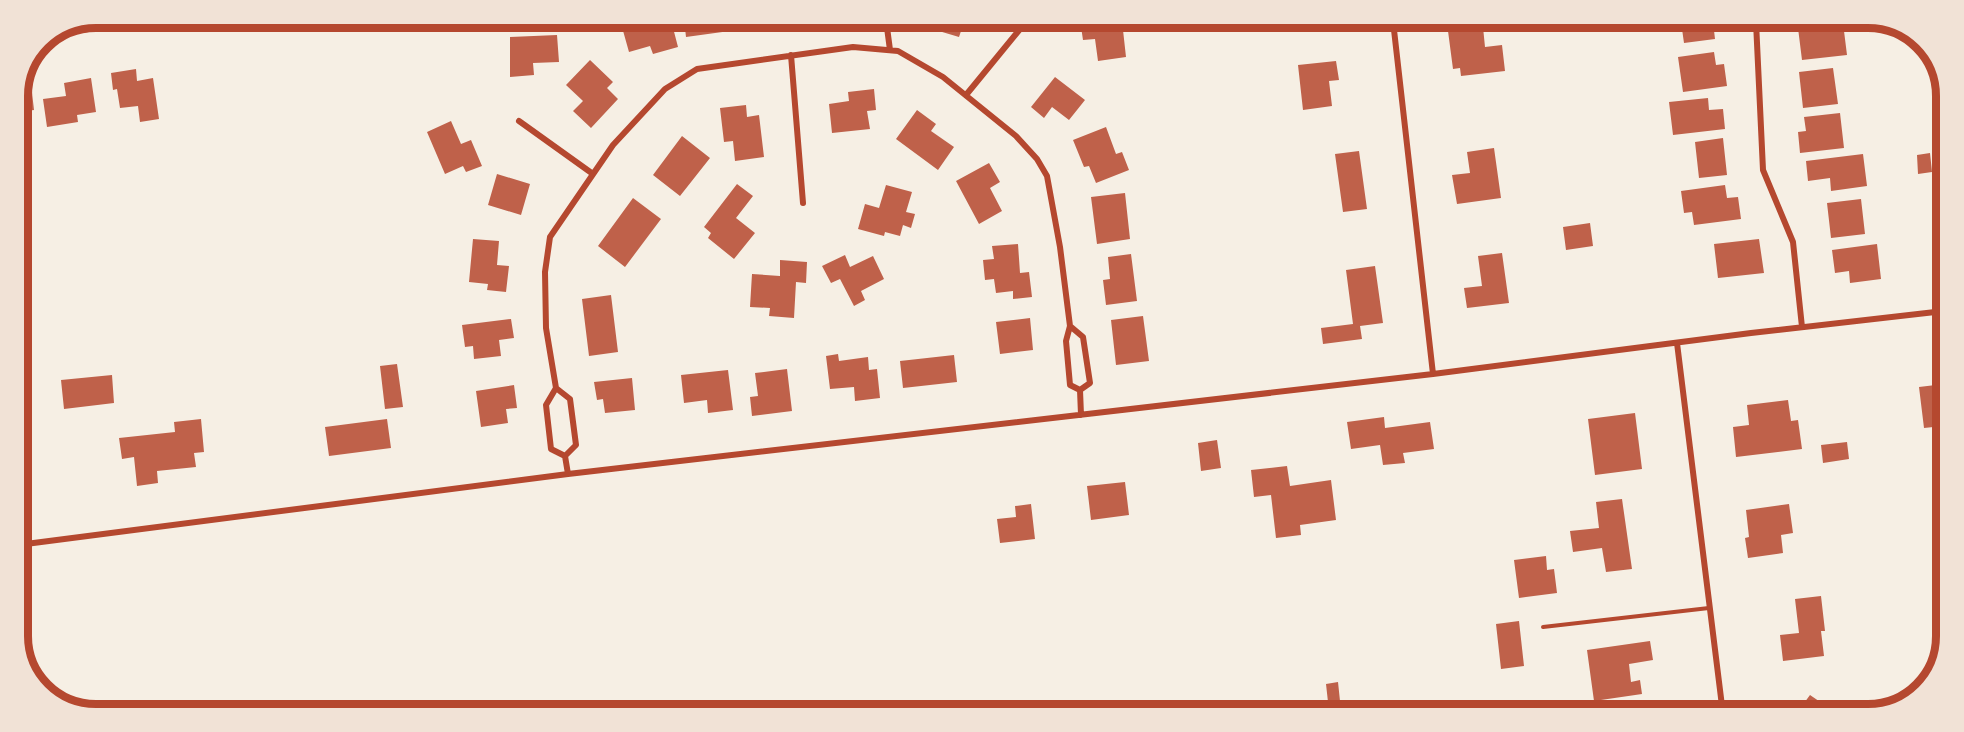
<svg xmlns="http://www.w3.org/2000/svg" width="1964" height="732" viewBox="0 0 1964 732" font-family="'Work Sans',sans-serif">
  <rect width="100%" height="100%" fill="#f6efe4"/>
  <!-- building -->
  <path fill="#bf614a" d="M623 19H657L660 28 672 24 678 47 653 54 650 46 629 52 620 20Z
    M684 19 736 20 737 30 686 37Z
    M753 20H797L798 23 754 29Z
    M807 20H828V21L807 24Z
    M923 20H976L972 31 962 28 959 37 922 26Z
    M1080 20H1101V24L1122 21 1126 57 1098 61 1095 39 1083 40Z
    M1681 22H1713L1715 39 1684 43Z
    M1843 23 1847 55 1802 60 1798 28Z
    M1483 27 1485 47 1502 45 1505 71 1461 76 1460 68 1453 69 1448 31Z
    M557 35 559 62 533 63 534 75 510 77V37Z
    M1714 52 1716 65 1724 64 1727 86 1683 92 1678 57Z
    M590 60 613 82 607 88 618 99 591 128 573 111 583 101 566 85Z
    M1336 61 1339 80 1329 81 1332 106 1303 110 1298 65Z
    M1833 68 1838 104 1803 108 1799 72Z
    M136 69 137 81 153 78 159 119 140 122 138 106 120 108 117 89 113 90 111 73Z
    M1055 77 1085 100 1069 120 1052 107 1044 118 1031 107Z
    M91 78 96 112 77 115 78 122 47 127 43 99 66 96 64 83Z
    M31 84 34 110 18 112V91L21 86Z
    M874 89 876 110 867 111 870 129 832 133 829 104 849 101 848 92Z
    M1708 98 1709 110 1723 109 1725 129 1673 135 1669 102Z
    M746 105 747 117 759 115 764 157 735 161 733 141 724 142 720 108Z
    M917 110 936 124 931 131 954 147 938 170 896 139Z
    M1840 113 1844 148 1800 153 1798 132 1806 131 1804 117Z
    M451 121 461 144 471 140 482 166 466 172 463 166 445 174 427 132Z
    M1106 127 1116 154 1122 152 1129 170 1096 183 1089 166 1084 167 1073 140Z
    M682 136 710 158 680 196 653 175Z
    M1723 138 1727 175 1699 178 1695 142Z
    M1494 148 1501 198 1457 204 1452 175 1470 173 1467 152Z
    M1359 151 1367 209 1343 212 1335 154Z
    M1930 153 1932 172 1918 174 1917 155Z
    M1863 154 1867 186 1831 191 1830 178 1808 181 1806 161Z
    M989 163 1000 182 990 188 1002 211 979 224 956 181Z
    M497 174 530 184 521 215 488 205Z
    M737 184 753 196 736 218 755 233 734 259 708 238 711 233 704 227Z
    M886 185 912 192 906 212 915 214 911 228 903 225 900 236 885 232 884 236 858 229 865 204 879 208Z
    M1725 185 1727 198 1738 197 1741 219 1694 225 1692 212 1684 213 1681 191Z
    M1125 193 1130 239 1097 244 1091 197Z
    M633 198 661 219 625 267 598 246Z
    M1861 199 1865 234 1831 238 1827 203Z
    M1590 223 1593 246 1566 250 1563 227Z
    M473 239 499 241 497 265 509 266 506 292 487 290 488 284 469 282Z
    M1759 239 1764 273 1718 278 1714 244Z
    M1018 244 1020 273 1029 272 1032 297 1013 299V291L996 293 994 279 985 280 983 260 994 259 992 246Z
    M1877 244 1881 279 1850 283 1849 271 1835 273 1832 250Z
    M1502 253 1509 303 1467 308 1464 288 1482 286 1478 256Z
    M1131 254 1137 301 1106 305 1103 280 1110 279 1108 257Z
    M845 255 850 267 873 256 884 279 861 291 865 300 854 306 840 279 831 283 822 266Z
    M780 260 807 262 806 283 796 282 794 318 769 316 770 308 750 307 752 274 780 276Z
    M1375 266 1383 323 1360 326 1362 339 1323 344 1321 328 1353 324 1346 270Z
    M611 295 618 352 589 356 582 299Z
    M1143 316 1149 361 1116 365 1111 320Z
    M1030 318 1033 350 1000 354 996 322Z
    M511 319 514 338 499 340 501 356 474 359 473 346 465 347 462 325Z
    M18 344H24L25 378H18Z
    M838 354 839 361 868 357 869 370 877 369 880 398 855 401 854 387 830 389 826 356Z
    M954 355 957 382 903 388 900 361Z
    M397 364 403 407 385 409 380 366Z
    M787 369 792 411 752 416 750 397 758 396 755 373Z
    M728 370 733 410 708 413 707 400 684 403 681 375Z
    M112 375 114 403 64 409 61 380Z
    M632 378 635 410 605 413 603 399 597 400 594 382Z
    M1944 384 1943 426 1924 428 1919 387Z
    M514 385 517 408 506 409 508 423 481 427 476 391Z
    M1788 400 1791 421 1798 420 1802 449 1736 457 1733 427 1749 425 1747 405Z
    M1635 413 1642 469 1595 475 1588 419Z
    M1384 417 1385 428 1430 422 1434 449 1403 453 1405 463 1383 465 1380 445 1351 449 1347 422Z
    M201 419 204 452 194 453 196 467 157 471 158 483 137 486 134 457 122 459 119 438 175 432 174 422Z
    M387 419 391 448 329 456 325 427Z
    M1217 440 1221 468 1201 471 1198 443Z
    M1847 442 1849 459 1823 463 1821 445Z
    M1287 466 1290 486 1331 480 1336 520 1300 525 1301 535 1276 538 1271 495 1254 497 1251 470Z
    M1125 482 1129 515 1091 520 1087 486Z
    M1622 499 1632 569 1606 572 1602 548 1573 552 1570 531 1599 528 1596 502Z
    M1031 504 1035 539 1000 543 997 519 1016 517 1015 506Z
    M1789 504 1793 533 1781 535 1783 553 1748 558 1745 538 1749 537 1746 510Z
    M1546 556 1547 570 1554 569 1557 593 1519 598 1514 560Z
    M1821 596 1825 631H1821L1824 656 1783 661 1780 635 1799 633 1795 599Z
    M1519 621 1524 666 1501 669 1496 624Z
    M1650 641 1653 660 1629 664 1631 682 1640 680 1642 694 1594 701 1587 650Z
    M1338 682 1340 701 1328 702 1326 684Z
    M1913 688 1917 696 1915 698 1894 705 1891 699Z
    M1810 695 1829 708 1825 714H1796Z"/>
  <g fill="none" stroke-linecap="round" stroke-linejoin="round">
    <!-- service -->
    <path stroke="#b5482f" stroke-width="4" d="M1543 627 1709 608"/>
    <!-- minor -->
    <path stroke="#b5482f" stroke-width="6" d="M886 20 890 50
      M1393 21 1433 374
      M1756 22 1763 170 1793 242 1802 327
      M62 32 97 28 107 18
      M791 55 803 203
      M966 95 1025 23
      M519 121 593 174
      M1070 326 1083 337 1090 383 1080 390 1070 385 1066 341Z
      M1677 343 1723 714
      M556 388 546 328 545 272 550 237 613 145 665 89 697 69 853 47 898 51 943 77 1016 136 1037 159 1047 176 1060 247 1070 326
      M556 388 570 399 576 445 565 456 551 449 546 405Z
      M1080 390 1081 415
      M565 456 568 474
      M18 545 568 474 1433 374 1751 333 1944 311"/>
  </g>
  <!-- crop -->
  <path d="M0 0H1964V732H0ZM96 28H1868A68 68 0 0 1 1936 96V636A68 68 0 0 1 1868 704H96A68 68 0 0 1 28 636V96A68 68 0 0 1 96 28Z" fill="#f1e2d6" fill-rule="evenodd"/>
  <path fill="none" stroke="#b5482f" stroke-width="8" d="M96 28H1868A68 68 0 0 1 1936 96V636A68 68 0 0 1 1868 704H96A68 68 0 0 1 28 636V96A68 68 0 0 1 96 28Z"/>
</svg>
